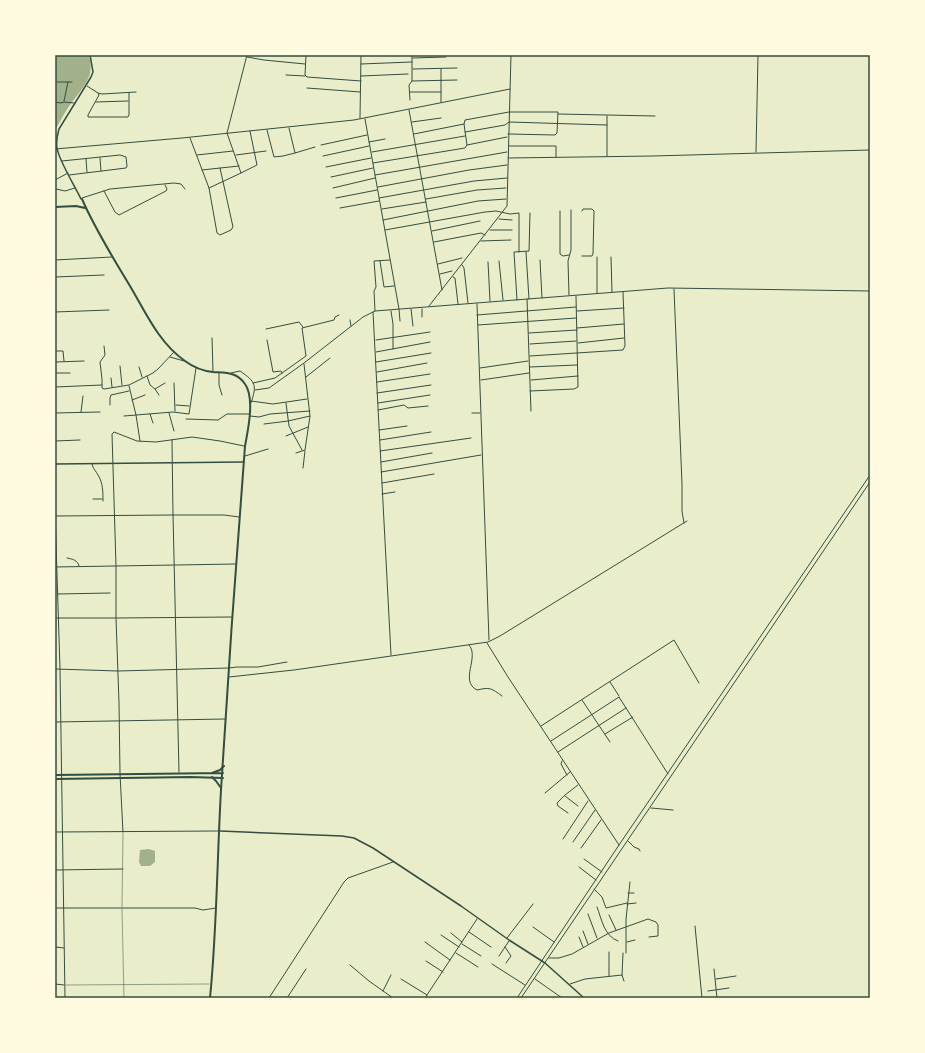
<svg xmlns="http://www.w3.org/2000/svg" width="925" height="1053" viewBox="0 0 925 1053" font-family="'Noto Sans',sans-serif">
  <rect width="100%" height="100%" fill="#e9edc9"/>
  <!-- water -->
  <path fill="#a3b18a" d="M55 55H88C91 60 91 68 90 74 86 87 73 99 66 111 62 117 59 124 55 130Z
    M149 849 155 851V862L150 866H141L139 862 140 850Z"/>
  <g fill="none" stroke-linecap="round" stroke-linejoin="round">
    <!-- service -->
    <path stroke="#344e41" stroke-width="0.5" d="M122 907 123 833
      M122 909 124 998
      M66 985 209 984"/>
    <!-- minor -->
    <path stroke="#344e41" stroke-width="1" d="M306 55 305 75 307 77 361 81
      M247 57 264 60 305 64
      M413 58 446 57
      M361 64 412 62
      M413 69 457 68
      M441 69V102
      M286 75 305 76
      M361 76 408 74
      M412 81 457 80
      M55 82H72
      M87 86 98 93 102 94 136 92
      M307 88 360 92
      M410 92H441
      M98 93 99 95 88 115V117H128L129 115V93
      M410 100 409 85 412 81V55
      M64 101 68 82
      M55 102 61 103 64 102 74 103
      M96 102 128 101
      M409 110 442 290
      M558 114 655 116
      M360 118 361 55
      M365 119 399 309 400 321
      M412 122 441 118
      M289 128 295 153 315 147
      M267 130 274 157 283 156 295 153
      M465 132 505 125 509 122 607 125
      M414 134 464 124
      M190 138 209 188 217 233 220 235 231 230 233 227 220 168
      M369 142 385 139
      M321 145 367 135
      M467 145 507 137
      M509 146H556V157
      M55 149 182 138 354 120 510 89
      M372 152 465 136
      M756 152 758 55
      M197 155 233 151
      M236 155 266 151
      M323 156 369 146
      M607 156V116
      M100 158 101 171
      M508 158 653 156 870 150
      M86 159 87 172
      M62 161 120 155 126 157 127 166 126 168 69 175
      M373 163 465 148 467 145 464 124 465 120 509 112H558L557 133 555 135 508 134
      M326 167 371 158
      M202 170 239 166
      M241 173 257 165 250 131
      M375 175 507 152
      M331 177 373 168
      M55 180 68 173
      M378 187 469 170 507 165
      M209 188 241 173 227 133 247 55
      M333 188 375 178
      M56 189 65 191 75 188
      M104 191 115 212 119 215 166 191 167 189 165 185
      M82 198 110 189 174 183 181 184 185 189
      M336 198 377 190
      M379 198 474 181 507 178
      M426 199 477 190 506 188
      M340 208 379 201
      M382 209 426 202
      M560 211V254L563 256 569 255
      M499 219 512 220
      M383 220 478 201 506 199
      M385 230 485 212 496 211 510 214 519 213V252
      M490 230H512
      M432 231 480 221
      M481 241 511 240
      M434 242 481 233 485 235
      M526 252 529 299
      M582 256H592L593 254 594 211 592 209H583L582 211
      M597 257V293
      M611 257 612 292
      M55 260 112 257
      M540 260 542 298
      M380 261 384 287 394 286
      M499 261 503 300
      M488 262 490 301
      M438 264 462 258
      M462 265 464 268 468 303
      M440 274 452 271
      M55 277 104 275
      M453 277 455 278 458 304
      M674 289 682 484V511L684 523
      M569 295 568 261 571 250V210
      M527 299 531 411
      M517 300 514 252 529 251 530 213
      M477 304 489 640
      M429 306 507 206 511 55
      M411 309 413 326
      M422 309V317
      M375 311 374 291 376 287 374 261 390 260
      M391 311 393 324V349
      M577 311 624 308
      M55 312 109 310
      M373 312 391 655
      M477 315 576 307
      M350 320 351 326
      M478 325 576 318
      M577 328 624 324
      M266 329 299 322 303 327
      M529 333 577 330
      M212 338 213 371
      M267 340 273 372 281 371 282 373
      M376 340 430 332
      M578 343 624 338
      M530 344 576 341
      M104 346 105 355 100 362 102 379V388L104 389 129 385 153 373 158 369 174 352
      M55 351H63L64 361
      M376 352 430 342
      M530 356 623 350 625 346 623 292
      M170 357 184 361
      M55 362 84 361
      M376 362 431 353
      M304 364 310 416
      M120 366 122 385
      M139 367 142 377
      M530 367 577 365
      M480 368 528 361
      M377 372 427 363
      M55 373H70
      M219 373V385L222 395
      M231 373 240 371C256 382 257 385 251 403
      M147 376 150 385 155 389 165 383
      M306 377 330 358
      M111 378 112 387
      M481 380 529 373
      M531 380 578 376
      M377 382 430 374
      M174 383 175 411
      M253 383 275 378 306 356 302 328 334 320 335 317 339 315
      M129 386 136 415 140 441
      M55 387 102 385
      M155 389 159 395
      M255 390 269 388 304 363 363 317 375 311 668 288 870 291
      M530 391 574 389 578 387 576 296
      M377 393 431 385
      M132 400 145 395
      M251 401 273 404 307 399
      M286 403 289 426 302 450
      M378 403 430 395
      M110 405V398L111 395 129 391
      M176 405 189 406
      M378 410 404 405 408 408 428 406
      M81 412 83 396
      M55 413 100 412
      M169 413 174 431
      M472 413H480
      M150 414 153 423
      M124 416 173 412 189 414 196 368
      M250 416 259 417 270 414 310 411
      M186 419 218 420 227 414H249
      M264 424 288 421 310 416 305 450 296 453
      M379 430 407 426
      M286 436 308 427
      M380 440 431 432
      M55 441 80 440
      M380 451 471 438
      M245 456 268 449
      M381 462 432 453
      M92 464C93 469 96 471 98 475 103 483 103 492 103 501
      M303 468 305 451
      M381 472 481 455
      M382 483 434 474
      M382 494 395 492
      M93 499H102
      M55 511 60 669 65 998
      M56 516 173 515 172 440
      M67 558C72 559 78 560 79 566
      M55 567 236 564
      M58 594 110 593
      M232 617 116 618V566L112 434 114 432 137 441 156 442 192 437 220 441 244 446
      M55 618H116L119 703 120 774 123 832
      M487 643 508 677 619 845
      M469 645C480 657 459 681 477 690 490 687 491 688 502 696
      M55 669 118 671 229 668 237 667H258L287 662
      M229 677 294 670 488 642 500 636 687 521
      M610 682 619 696
      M582 700 610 742
      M55 722 226 719
      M541 726 674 640 699 683
      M605 734 633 717
      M551 741 619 697 668 774
      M558 752 626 708
      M562 761 561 764 567 775
      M179 772 173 515H224L239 517
      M545 793 570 772
      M565 796 578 806
      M651 808 673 810
      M568 813 558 806 557 803 565 795 578 785
      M55 832 218 831
      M563 839 588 801
      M628 841 634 847 639 849 640 851
      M573 842 595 810
      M581 848 601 820
      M584 859 602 872
      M579 867 596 880
      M55 870 123 869
      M594 889 602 897 606 908 627 903
      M628 893H634
      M627 904 636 903
      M597 907C602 920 604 936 618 941
      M55 908H195L203 910 216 908
      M588 914 597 938
      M609 915 616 930
      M695 926 702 998
      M533 927 554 942
      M583 931 588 944
      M469 932 491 947
      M451 933 462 942
      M441 935 459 947
      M579 937 583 947
      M507 938 533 904
      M425 942 450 960
      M627 942 635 940
      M462 944 481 956
      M55 947 64 948
      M505 947 511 956 506 963
      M609 952V976
      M456 953 478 967
      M623 953 622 975 624 981
      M626 953V919L630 882
      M499 956 509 941
      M549 958H559L572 954 609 933 648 919 656 922 658 925V936L649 937
      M426 961 443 972
      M492 964 525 985
      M350 965 369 981 393 998
      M714 969 717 998
      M401 979 427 995
      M535 979 562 998
      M716 979 736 976
      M55 984 64 985
      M570 984 585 979 622 975
      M383 991 391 975
      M708 991 729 988
      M269 998 344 882 348 878 393 862
      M287 998 306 969
      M425 998 477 919
      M517 998 619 845 870 475
      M521 998 870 482
      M713 998H717"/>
    <!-- tertiary -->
    <path stroke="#344e41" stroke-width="1.5" d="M81 199C75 186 59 161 57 148 56 142 57 136 59 129L91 77 93 72 90 55
      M220 831 342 836 354 838 373 848 461 906 509 940 545 963 584 998"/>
    <!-- secondary -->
    <path stroke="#344e41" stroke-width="1.5" d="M55 464 243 462"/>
    <!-- primary -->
    <path stroke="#344e41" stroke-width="2" d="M82 199C95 229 113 258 130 286 146 313 159 343 185 361 193 367 203 371 213 372 227 373 237 372 245 384 255 398 248 430 245 446 236 561 228 675 221 790 217 859 217 929 210 998
      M55 207 76 206 85 208
      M55 775 223 773
      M55 779 190 777 223 778"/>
    <!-- trunk -->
    <path stroke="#344e41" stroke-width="2" d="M212 773 220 770 224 766
      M212 777 216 781 221 788"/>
  </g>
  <!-- border -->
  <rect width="925" height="1053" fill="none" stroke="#fefae0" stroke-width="112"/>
  <rect x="56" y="56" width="813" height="941" fill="none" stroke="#344e41" stroke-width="1.5"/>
</svg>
